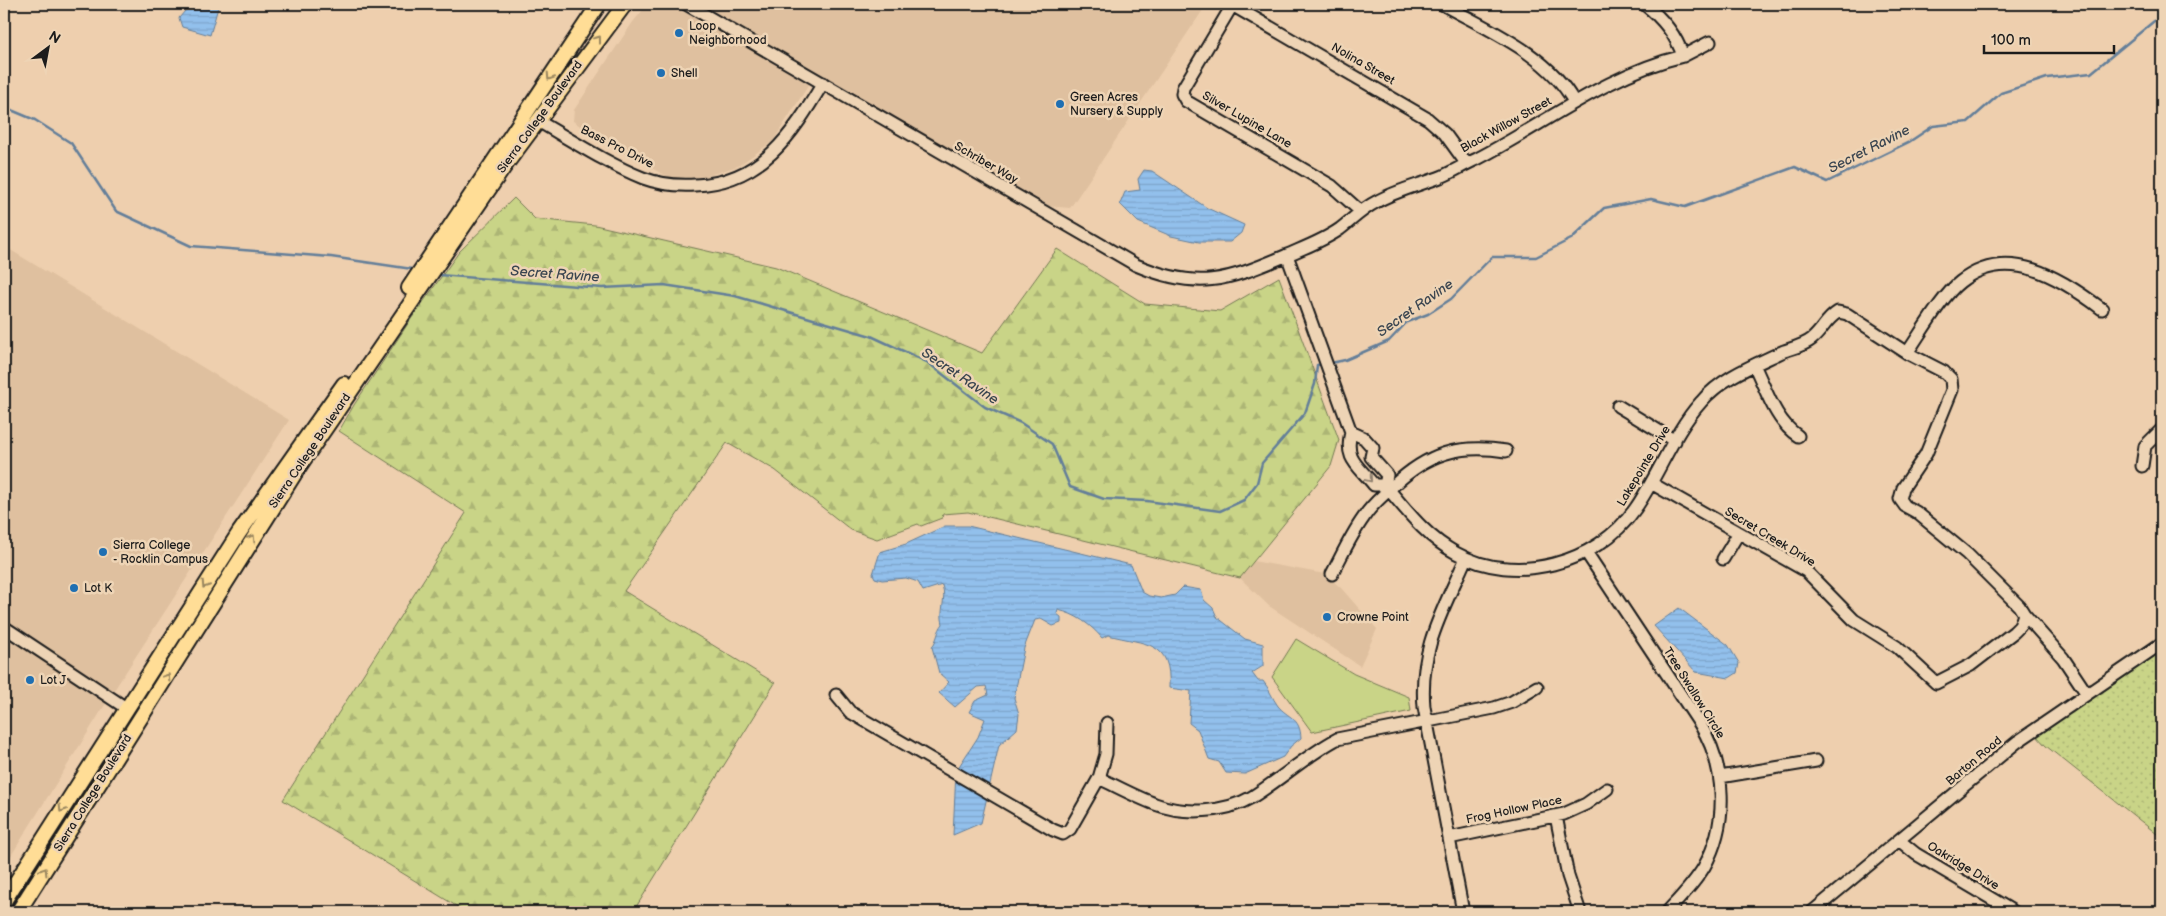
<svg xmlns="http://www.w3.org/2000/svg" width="2166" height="916" viewBox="0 0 2166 916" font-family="'Balsamiq Sans',sans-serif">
  <defs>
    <pattern id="grass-dots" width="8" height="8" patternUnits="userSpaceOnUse" patternTransform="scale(1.25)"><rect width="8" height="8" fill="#c9d487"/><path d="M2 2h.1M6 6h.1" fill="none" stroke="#acb574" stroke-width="1.8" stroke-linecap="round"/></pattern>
    <pattern id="forest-firs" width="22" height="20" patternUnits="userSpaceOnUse" patternTransform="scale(1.25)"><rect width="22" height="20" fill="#c9d487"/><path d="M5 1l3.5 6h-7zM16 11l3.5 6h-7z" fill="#acb574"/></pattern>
    <pattern id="water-rules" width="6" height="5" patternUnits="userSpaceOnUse" patternTransform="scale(1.25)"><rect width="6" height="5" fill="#92c0ec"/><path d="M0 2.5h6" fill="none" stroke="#7da4ca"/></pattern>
  </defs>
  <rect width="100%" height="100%" fill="#eecfae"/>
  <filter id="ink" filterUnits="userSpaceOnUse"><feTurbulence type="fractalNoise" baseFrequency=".02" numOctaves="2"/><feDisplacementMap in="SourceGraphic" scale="10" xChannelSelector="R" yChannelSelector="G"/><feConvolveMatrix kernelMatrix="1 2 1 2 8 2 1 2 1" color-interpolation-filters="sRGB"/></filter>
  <g filter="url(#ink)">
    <!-- built -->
    <path fill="#dfc09f" d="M648 4H1207L1070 208 1048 206 815 75 773 141 738 166 701 178 668 177 602 141 573 121 574 110 633 22Z
      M4 246 289 420 118 684 4 867Z
      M1253 561 1325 574 1341 588 1377 629 1360 666 1269 606 1240 578Z"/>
    <!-- grass -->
    <path fill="url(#grass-dots)" stroke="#727852" d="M2162 647V838L2046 746 2035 734Z"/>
    <!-- forest -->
    <path fill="url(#forest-firs)" stroke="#727852" d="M514 198 535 219 595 225 776 267 982 353 1057 249 1145 304 1220 311 1279 277 1339 440 1331 466 1240 578 968 512 943 514 942 518 921 526 918 524 877 539 851 530 775 470 727 443 624 591 775 683 633 912H466L283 800 466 513 339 431 354 405 411 319 459 252Z"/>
    <!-- park -->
    <path fill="#c9d487" stroke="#727852" d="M1296 639 1354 674 1409 697 1411 711 1312 732 1272 677Z"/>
    <!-- water -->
    <path fill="url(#water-rules)" stroke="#637e99" d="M191 4H219L210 35 182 27 179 18Z
      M1144 170 1152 171 1207 208 1244 225 1241 233 1230 242H1199L1171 236 1138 222 1120 204 1125 192 1140 190 1138 179Z
      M945 526H968L1131 565 1142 592 1149 596 1161 598 1175 595 1183 587 1201 590 1204 600 1213 608 1217 617 1245 639 1263 644V666L1252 673 1258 681H1263C1269 688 1272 698 1278 706 1288 718 1300 717 1301 738L1291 746 1283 757 1245 774 1226 773 1219 762 1209 759 1198 730 1189 723 1191 691 1169 688C1172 640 1146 645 1108 635L1102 638C1091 625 1076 614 1058 610L1057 614 1061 617V623L1053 626 1041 619 1035 620 1024 648 1014 698 1019 714 1017 729 999 745 981 823 953 835 956 771 978 737 985 719 969 712 975 701 988 695 986 686 978 687 955 707 939 693 949 682 939 673 932 647C938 639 937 631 943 624 939 610 947 600 942 585L923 591 918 582 906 578 882 580 875 578 873 574 880 552 906 544Z
      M1679 608 1728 645 1739 663 1737 673 1729 678 1696 672 1654 626Z"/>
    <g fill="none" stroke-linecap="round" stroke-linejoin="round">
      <!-- stream -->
      <path stroke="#637e99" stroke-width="2.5" d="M4 107 35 120 71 143 116 211 191 246 331 257 412 269
        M439 275 602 288 664 285 735 296 871 336 927 362 985 407 1021 423 1052 444 1070 487 1104 499 1147 501 1220 511 1244 500 1257 483 1262 463 1305 413 1315 384 1317 365 1323 364
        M1331 363 1345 360 1389 341 1407 322 1428 314 1451 299 1492 257H1536L1571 239 1604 208 1651 199 1685 207 1795 167 1827 182 1909 142 1933 126 1968 122 2001 93 2047 78 2091 73 2159 17 2162 4"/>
      <!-- minor casing -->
      <g stroke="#1c1c1c" stroke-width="15">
        <path id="minor" d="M686 4 1136 265C1198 291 1226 281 1285 256 1303 248 1323 241 1340 229 1352 220 1362 209 1376 202 1397 190 1420 185 1443 176 1454 171 1465 164 1477 159 1545 124 1607 74 1683 56 1676 35 1661 17 1644 4
          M1233 4 1183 88 1182 94 1186 101 1332 186 1360 211
          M1442 4C1488 30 1548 54 1574 102
          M1232 5 1428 119 1445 134 1466 163
          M1683 56 1710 42
          M538 121C571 140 608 164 643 178 659 184 678 186 695 185 761 183 792 135 823 83
          M1287 255 1351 432C1344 460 1358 465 1374 485H1385
          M1907 353C1921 333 1942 296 1960 282 2008 244 2061 278 2102 309
          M1754 365C1766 389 1775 421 1798 436
          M1618 406 1675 441
          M1351 432 1364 438 1373 448 1371 457
          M1371 457 1387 475 1385 485C1407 511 1426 537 1456 553 1515 586 1597 564 1635 509 1659 475 1673 433 1701 402 1722 377 1755 365 1784 351 1793 348 1805 345 1812 339 1823 330 1825 320 1838 312L1847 314 1907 353 1944 372 1951 379 1952 390 1926 454 1903 488 1900 499 1905 506 1916 512 1967 554 2019 606 2024 614 2020 626 2014 632 1971 665 1936 683 1897 647 1854 620 1806 571 1651 483
          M2142 466 2145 446 2162 429
          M1586 552 1700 724C1726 767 1729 822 1704 867 1694 884 1680 898 1667 912
          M1723 559 1738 534
          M1332 574C1342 555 1351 535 1364 517 1371 505 1383 496 1393 486 1428 453 1458 444 1506 451
          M2024 614 2063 658 2087 694
          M4 627 126 708
          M836 695 850 712 1053 830 1063 834 1070 829 1099 778 1106 754 1107 723
          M1720 777 1816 761
          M1099 778C1118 787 1136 797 1155 804 1184 815 1225 813 1252 797 1281 779 1307 755 1337 739L1494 708 1512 702 1537 687
          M1556 816 1568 876 1580 912
          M1449 838 1564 814 1586 804 1607 789
          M1900 841 1916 854 2014 912
          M1463 912 1424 707C1419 648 1443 611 1466 558
          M1812 912 2017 742 2162 643"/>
      </g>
      <!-- major casing -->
      <g stroke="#1c1c1c" stroke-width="18">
        <path id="major" d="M409 288 599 4
          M4 901 239 533 344 384
          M18 912 300 465 506 164 625 4"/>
      </g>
      <!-- minor -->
      <use href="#minor" stroke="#eed4b5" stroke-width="11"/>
      <!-- major -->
      <use href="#major" stroke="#ffdd96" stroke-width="14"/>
    </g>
    <!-- one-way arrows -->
    <defs><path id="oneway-chevron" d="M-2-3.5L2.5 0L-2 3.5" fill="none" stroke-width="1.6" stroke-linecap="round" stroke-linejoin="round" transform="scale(1.25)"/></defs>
    <g stroke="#99865f">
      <use href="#oneway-chevron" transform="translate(598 39) rotate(-53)"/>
      <use href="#oneway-chevron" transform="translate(550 77) rotate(123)"/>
      <use href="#oneway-chevron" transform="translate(252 538) rotate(-58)"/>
      <use href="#oneway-chevron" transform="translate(205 585) rotate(123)"/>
      <use href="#oneway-chevron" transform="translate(167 677) rotate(-57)"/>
      <use href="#oneway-chevron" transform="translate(62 809) rotate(122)"/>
      <use href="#oneway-chevron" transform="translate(44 871) rotate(-58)"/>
    </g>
    <use stroke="#908170" href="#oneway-chevron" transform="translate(1369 479) rotate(50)"/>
  </g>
  <!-- markers -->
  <g fill="#1f6fb2" stroke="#eed4b5" stroke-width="2">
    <circle cx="679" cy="33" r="5"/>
    <circle cx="661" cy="73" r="5"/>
    <circle cx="1060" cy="104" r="5"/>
    <circle cx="103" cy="552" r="5"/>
    <circle cx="74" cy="588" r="5"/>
    <circle cx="1327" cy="617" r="5"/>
    <circle cx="30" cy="680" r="5"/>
  </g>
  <g text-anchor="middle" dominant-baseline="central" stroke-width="5" stroke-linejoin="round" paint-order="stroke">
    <!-- poi labels -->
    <g font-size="12" fill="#1c1c1c" stroke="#eed4b5" text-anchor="start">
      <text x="689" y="26">Loop<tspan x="689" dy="14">Neighborhood</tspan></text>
      <text x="671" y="73">Shell</text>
      <text x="1070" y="97">Green Acres<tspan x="1070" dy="14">Nursery &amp; Supply</tspan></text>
      <text x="113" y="545">Sierra College<tspan x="113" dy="14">- Rocklin Campus</tspan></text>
      <text x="84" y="588">Lot K</text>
      <text x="1337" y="617">Crowne Point</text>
      <text x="40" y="680">Lot J</text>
    </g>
    <!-- street labels -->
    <g font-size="12" fill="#1c1c1c" stroke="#eed4b5">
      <text transform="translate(1363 64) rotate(30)">Nolina Street</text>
      <text transform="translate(540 117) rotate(-54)">Sierra College Boulevard</text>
      <text transform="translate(1247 120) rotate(30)">Silver Lupine Lane</text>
      <text transform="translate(1506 125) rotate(-29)">Black Willow Street</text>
      <text transform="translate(617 147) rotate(27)">Bass Pro Drive</text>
      <text transform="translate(986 163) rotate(30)">Schriber Way</text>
      <text transform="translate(310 451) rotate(-56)">Sierra College Boulevard</text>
      <text transform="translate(1644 466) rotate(-59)">Lakepointe Drive</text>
      <text transform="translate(1770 537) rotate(31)">Secret Creek Drive</text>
      <text transform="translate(1694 693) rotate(58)">Tree Swallow Circle</text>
      <text transform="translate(1974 761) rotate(-40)">Barton Road</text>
      <text transform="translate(93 793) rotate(-58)">Sierra College Boulevard</text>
      <text transform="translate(1514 810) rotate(-12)">Frog Hollow Place</text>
      <text transform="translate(1963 866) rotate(31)">Oakridge Drive</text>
    </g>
    <!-- water labels -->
    <g font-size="14" font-style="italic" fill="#3a4550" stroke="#eed4b5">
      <text transform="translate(1869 149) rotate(-27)">Secret Ravine</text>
      <text transform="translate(555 274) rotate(4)">Secret Ravine</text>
      <text transform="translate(1415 308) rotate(-35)">Secret Ravine</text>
      <text transform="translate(960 376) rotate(34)">Secret Ravine</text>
    </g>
  </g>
  <!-- margin -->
  <rect width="2166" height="916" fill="none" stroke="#eed4b5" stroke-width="20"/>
  <rect x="10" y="10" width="2146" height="896" fill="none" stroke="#1c1c1c" stroke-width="2" filter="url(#ink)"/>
  <!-- north arrow -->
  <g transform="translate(48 48) rotate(32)" stroke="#eed4b5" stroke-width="4" paint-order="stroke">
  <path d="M0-4L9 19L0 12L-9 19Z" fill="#1c1c1c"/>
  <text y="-8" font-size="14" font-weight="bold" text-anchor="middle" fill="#1c1c1c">N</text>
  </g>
  <!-- scale -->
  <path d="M1984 45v8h130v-8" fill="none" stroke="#1c1c1c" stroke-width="2.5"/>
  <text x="1991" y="45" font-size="15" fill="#1c1c1c" stroke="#eed4b5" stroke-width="4" paint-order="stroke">100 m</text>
</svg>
